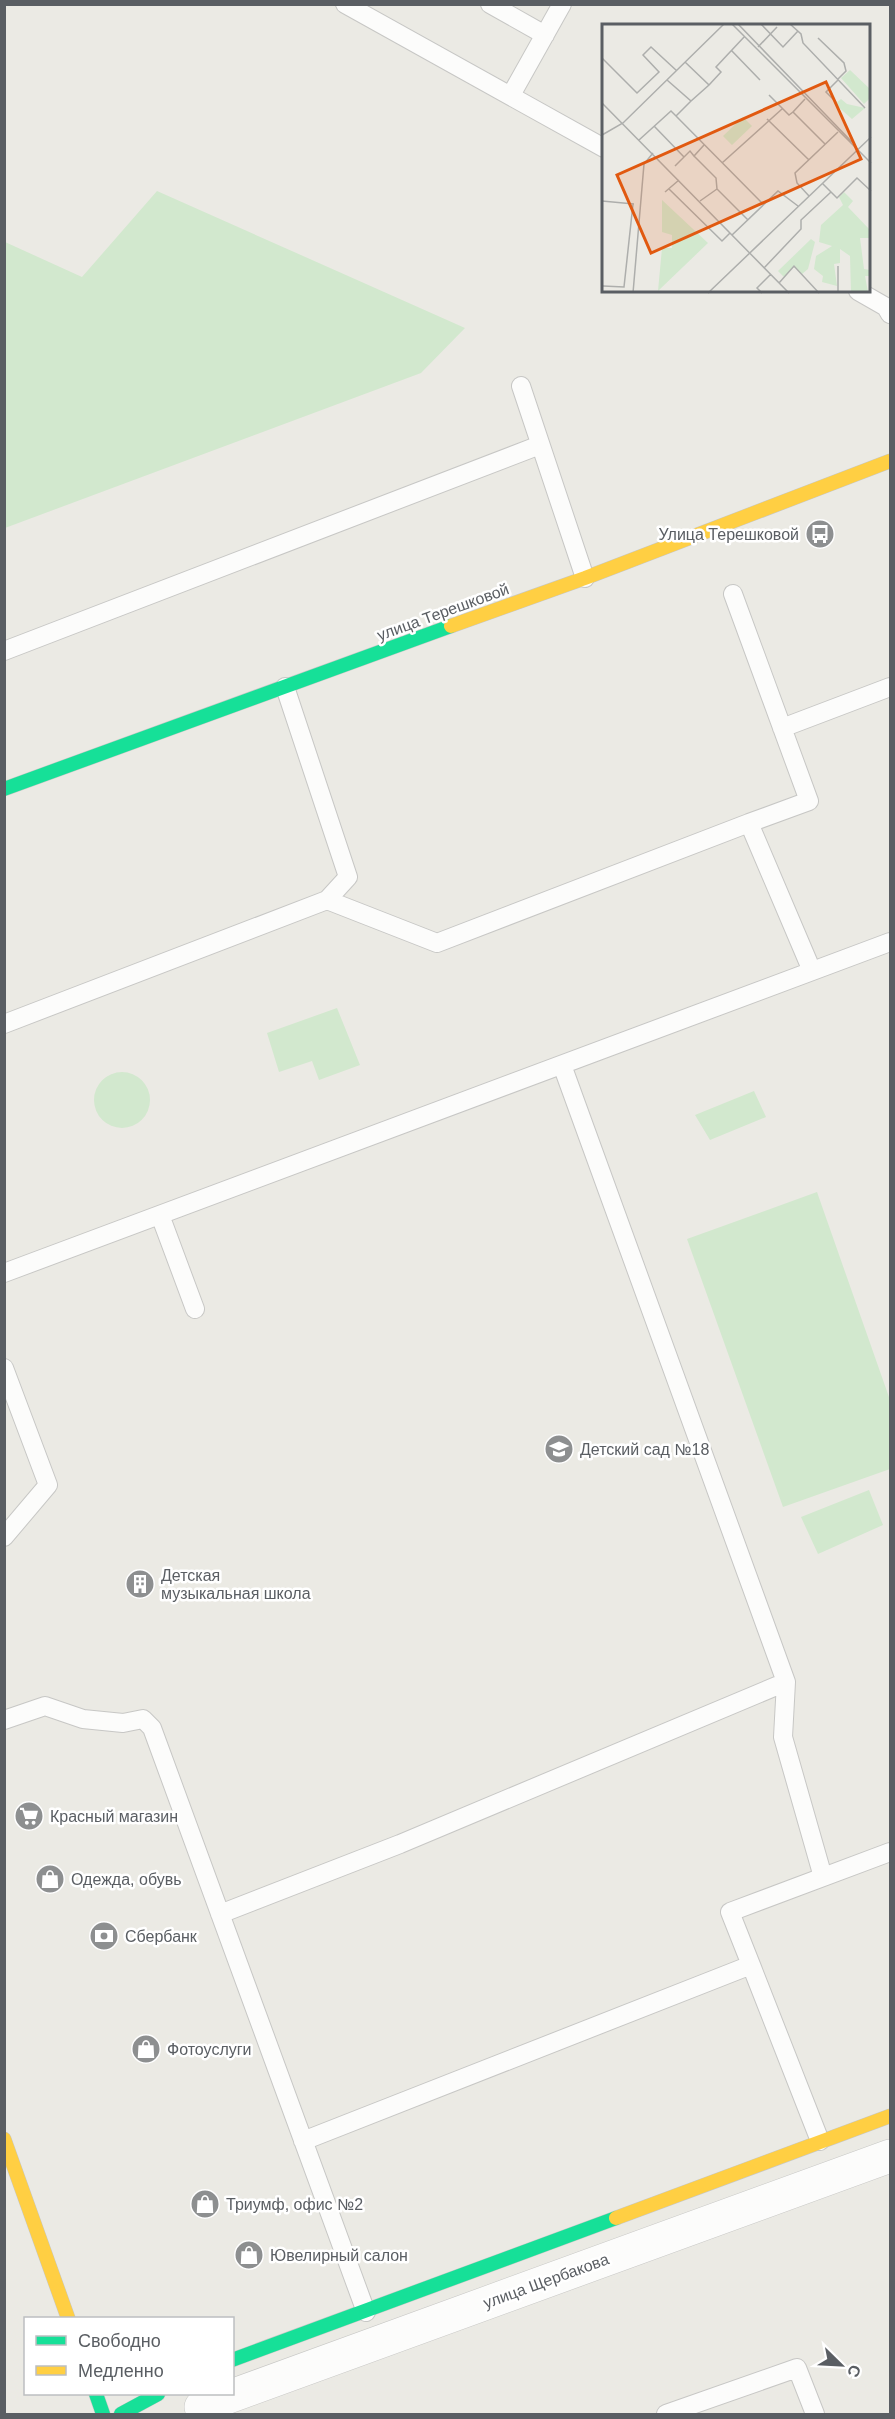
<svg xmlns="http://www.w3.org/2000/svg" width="895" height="2419" viewBox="0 0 895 2419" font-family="Helvetica,sans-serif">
  <rect width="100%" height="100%" fill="#ebeae4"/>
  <!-- green -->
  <path fill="#d2e8ce" d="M157 191 465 328 421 373 5 528V242L82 277Z
    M337 1008 360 1065 319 1080 312 1061 279 1072 267 1033Z
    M94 1100a28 28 0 1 1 56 0a28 28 0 1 1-56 0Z
    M754 1091 766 1117 710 1140 695 1115Z
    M817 1192 890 1400V1469L783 1507 687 1239Z
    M869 1490 883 1525 818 1554 801 1517Z"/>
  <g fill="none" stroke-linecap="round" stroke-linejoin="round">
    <!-- lane casing -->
    <g stroke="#c7c7c5" stroke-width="20">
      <path id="lane" d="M345 4 604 148
        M490 4 545 35
        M511 95 562 4
        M858 291 886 307 890 314
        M521 386 585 578
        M733 594 809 801 749 823 812 971
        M4 651 540 445
        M782 728 890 687
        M327 900 437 943 749 823
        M4 1024 327 900 348 877 285 687
        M562 1065 786 1682 783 1737 823 1877
        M160 1215 195 1309
        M4 1273 890 942
        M4 1368 48 1485 4 1537
        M4 1720 45 1706 83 1719 123 1723 143 1719 152 1728 366 2312
        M220 1914 400 1844 786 1682
        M751 1965 730 1912 890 1852
        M303 2141 751 1965 820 2141
        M666 2414 797 2368 815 2414"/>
    </g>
    <!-- street casing -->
    <g stroke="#c7c7c5" stroke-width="34">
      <path id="street" d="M201 2407 890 2156"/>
    </g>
    <!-- fast casing -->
    <g stroke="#c7c8c6" stroke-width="15">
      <path id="fast" d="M4 789 451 626
        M232 2360 616 2218
        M96 2394 103 2414
        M121 2414 158 2394"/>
    </g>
    <!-- slow casing -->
    <g stroke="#c7c8c6" stroke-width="15">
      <path id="slow" d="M451 626 585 578 890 461
        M4 2139 68 2318
        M616 2218 890 2116"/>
    </g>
    <!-- lane -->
    <use href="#lane" stroke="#fcfcfb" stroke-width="18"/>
    <!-- street -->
    <use href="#street" stroke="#fcfcfb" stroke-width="33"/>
    <!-- fast -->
    <use href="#fast" stroke="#16e098" stroke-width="14"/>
    <!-- slow -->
    <use href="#slow" stroke="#ffcf43" stroke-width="14"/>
  </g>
  <!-- icons -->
  <defs>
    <g id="bus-disc" transform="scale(1.5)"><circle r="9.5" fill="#8d8f90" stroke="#fff"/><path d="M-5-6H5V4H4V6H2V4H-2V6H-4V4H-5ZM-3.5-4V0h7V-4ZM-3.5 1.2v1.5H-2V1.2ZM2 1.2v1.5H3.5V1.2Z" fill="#fff"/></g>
    <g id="school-disc" transform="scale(1.5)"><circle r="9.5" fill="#8d8f90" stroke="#fff"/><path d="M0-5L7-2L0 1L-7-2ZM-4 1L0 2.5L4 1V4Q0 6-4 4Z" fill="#fff"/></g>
    <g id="building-disc" transform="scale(1.5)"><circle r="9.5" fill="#8d8f90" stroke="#fff"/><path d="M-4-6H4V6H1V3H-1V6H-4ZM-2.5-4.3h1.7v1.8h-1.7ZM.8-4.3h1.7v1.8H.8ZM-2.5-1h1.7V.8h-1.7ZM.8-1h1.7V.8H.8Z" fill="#fff"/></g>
    <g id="supermarket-disc" transform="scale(1.5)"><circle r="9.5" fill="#8d8f90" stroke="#fff"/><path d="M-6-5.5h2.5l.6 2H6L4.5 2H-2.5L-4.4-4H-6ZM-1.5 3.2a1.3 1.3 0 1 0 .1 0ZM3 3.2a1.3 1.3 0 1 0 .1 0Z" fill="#fff"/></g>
    <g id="shop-disc" transform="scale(1.5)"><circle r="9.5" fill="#8d8f90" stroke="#fff"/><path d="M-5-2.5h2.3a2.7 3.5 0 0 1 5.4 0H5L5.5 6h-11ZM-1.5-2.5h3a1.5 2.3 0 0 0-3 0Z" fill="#fff"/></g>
    <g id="bank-disc" transform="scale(1.5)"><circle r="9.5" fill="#8d8f90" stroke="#fff"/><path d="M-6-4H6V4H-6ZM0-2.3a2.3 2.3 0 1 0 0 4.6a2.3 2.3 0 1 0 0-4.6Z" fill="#fff"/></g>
  </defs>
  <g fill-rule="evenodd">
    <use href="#bus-disc" x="820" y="534"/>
    <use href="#school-disc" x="559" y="1449"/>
    <use href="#building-disc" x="140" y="1584"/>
    <use href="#supermarket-disc" x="29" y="1816"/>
    <use href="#shop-disc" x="50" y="1879"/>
    <use href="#bank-disc" x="104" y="1936"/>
    <use href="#shop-disc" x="146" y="2049"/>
    <use href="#shop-disc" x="205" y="2204"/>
    <use href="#shop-disc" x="249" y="2255"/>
  </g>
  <g text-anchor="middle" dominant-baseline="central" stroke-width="5" stroke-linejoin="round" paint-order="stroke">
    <!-- poi labels -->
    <g font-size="16" fill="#5a5e63" stroke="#fff" text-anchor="start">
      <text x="799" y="534" text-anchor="end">Улица Терешковой</text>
      <text x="580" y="1449">Детский сад №18</text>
      <text x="161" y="1575">Детская<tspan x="161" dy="18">музыкальная школа</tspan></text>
      <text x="50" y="1816">Красный магазин</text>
      <text x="71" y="1879">Одежда, обувь</text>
      <text x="125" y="1936">Сбербанк</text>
      <text x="167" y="2049">Фотоуслуги</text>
      <text x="226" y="2204">Триумф, офис №2</text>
      <text x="270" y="2255">Ювелирный салон</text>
    </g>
    <!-- street labels -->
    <g font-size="16" fill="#5a5e63" stroke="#fff">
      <text transform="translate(443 612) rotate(-20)">улица Терешковой</text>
      <text transform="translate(546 2281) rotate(-20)">улица Щербакова</text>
    </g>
  </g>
  <!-- overview -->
  <g transform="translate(602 24)">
    <rect width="268" height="268" fill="#ebeae4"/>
    <path d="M248 46 268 65V74L262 80 239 54ZM239 75 245 80 263 84 250 95 233 80ZM141 93 150 102 130 121 121 112ZM242 168 251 177 246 183 268 206V214H258L262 245 268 246V252H263L266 268H249L248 232 238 225V239L232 240 235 262 220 258 221 252 212 245 214 232 230 222 217 218 219 201 241 181 237 173ZM60 176 106 219 56 267 60 224H70V211L60 208ZM209 215 213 218 206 245 200 250 192 243 182 253 176 247Z" fill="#d2e8ce"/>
    <path fill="none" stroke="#adaeac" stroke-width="1.5" d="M130 0 269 139M136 0 250 118M159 0 181 23 196 7M188 0 199 10 201 19 263 84M216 14 242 39 244 47 236 55M156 23 175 3M129 26 158 56M0 34 35 69 57 48 41 31 49 23 75 47M65 56 89 77 107 61 83 38M107 61 119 48 114 43 143 12M167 71 187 91 191 88M203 75 191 88 223 120M234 78 224 68 236 56M0 79 187 269M74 92 162 181M165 95 207 136M52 102 82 133M0 111 21 99 122 0M37 116 69 87 74 92 89 77M92 132 114 154 115 165 146 196M120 139 180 85M73 142 88 127 92 132 102 121M220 159 235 174 255 154 269 167M67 165 120 217 128 209M63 168 77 156M207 172 195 159 193 149 236 108M0 177 32 180M98 177 115 165M130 211 176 167 196 182M162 244 199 205V196L229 168M177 259 192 242 217 269M1 262 22 263 31 180M31 269 42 140 51 129M106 269 269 113M160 269 155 264 169 250M236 269V242"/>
    <path fill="#e15910" fill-opacity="0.15" stroke="#e15910" stroke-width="3" d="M224 58 259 135 49 229 15 151Z"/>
    <rect width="268" height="268" fill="none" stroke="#5a5e63" stroke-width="3"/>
  </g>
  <!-- border -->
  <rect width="895" height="2419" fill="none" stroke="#5a5e63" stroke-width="12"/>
  <!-- legend -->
  <rect x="24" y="2317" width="210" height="78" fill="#ffffff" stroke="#bdbfc1" stroke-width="1.5"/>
  <rect x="36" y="2336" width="30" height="9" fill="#16e098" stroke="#bdbfc1" stroke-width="1.5"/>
  <text x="78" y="2347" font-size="18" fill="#5a5e63">Свободно</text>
  <rect x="36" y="2366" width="30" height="9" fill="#ffcf43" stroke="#bdbfc1" stroke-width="1.5"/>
  <text x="78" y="2377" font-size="18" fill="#5a5e63">Медленно</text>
  <!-- north arrow -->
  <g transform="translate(841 2365) rotate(114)" stroke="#ffffff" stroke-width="4.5" paint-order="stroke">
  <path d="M0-4.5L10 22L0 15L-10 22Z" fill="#5a5e63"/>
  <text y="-9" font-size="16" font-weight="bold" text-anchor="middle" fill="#5a5e63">С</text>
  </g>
</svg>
